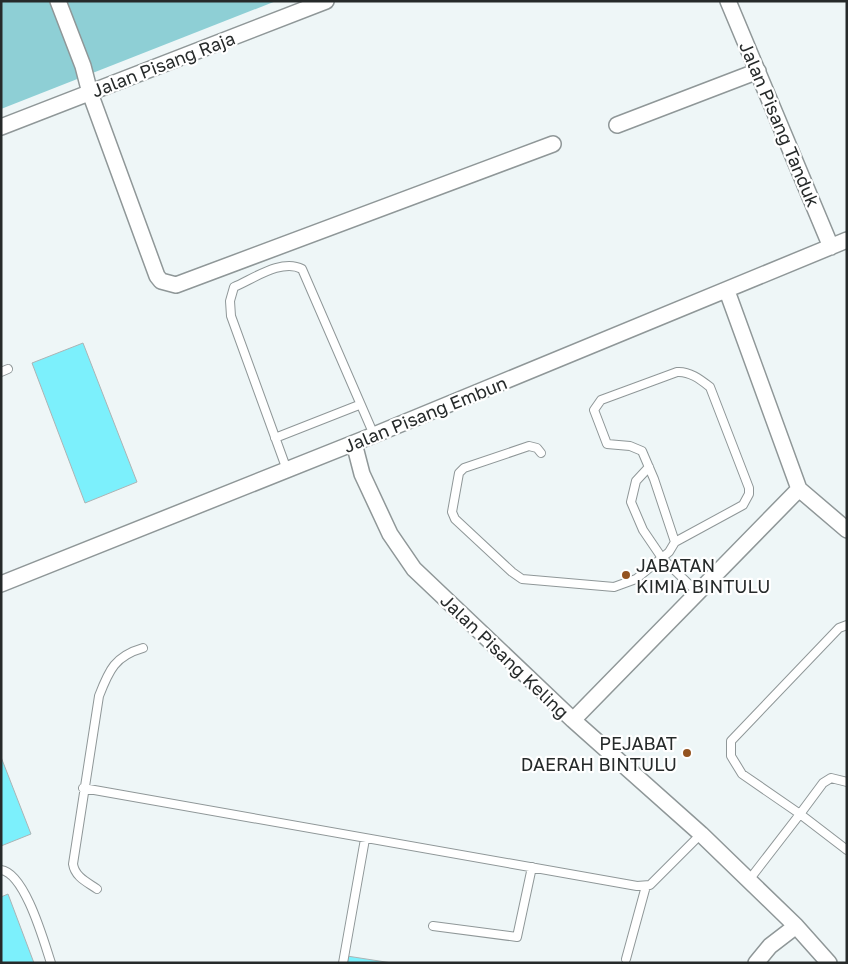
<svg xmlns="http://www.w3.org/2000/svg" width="848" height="964" viewBox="0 0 848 964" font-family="'Golos Text',sans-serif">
  <rect width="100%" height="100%" fill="#eef6f7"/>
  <!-- green -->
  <path fill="#8ecfd5" d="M1 1H276L1 109Z"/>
  <!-- building -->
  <path fill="#7cf0fc" stroke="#acb4b5" d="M83 343 137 482 85 503 32 363Z
    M1 757 31 834 1 846Z
    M8 894 34 963H1V897Z
    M347 956 392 963H346Z"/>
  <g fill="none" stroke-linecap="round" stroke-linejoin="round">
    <!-- service casing -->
    <g stroke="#8f9798" stroke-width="10">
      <path id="service" d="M1 372 8 369
        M275 438 359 405
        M541 453 537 448 529 446 464 468 459 473 452 512 455 519 512 572 522 579 614 587 636 579 669 552 675 542 743 505 749 494V488L710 387C701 380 690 371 677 372L601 400 594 410 607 444 630 446 642 451 654 479 675 542
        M649 467 636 481 631 502 643 530 662 558 698 593
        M287 470 231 316 230 301 234 287C253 279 282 258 302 269L374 435
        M847 782 831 778 823 783 800 814 847 850
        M83 788 637 886 650 885 701 834
        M1 870C25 873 44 942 51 963
        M749 880 800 814 742 774 731 756V741L839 628 847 625
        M97 889C87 882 75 877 73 864L99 696C109 670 115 656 143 648
        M433 926 517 937 532 867
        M626 959 646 886
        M343 963 365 839"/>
    </g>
    <!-- minor casing -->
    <g stroke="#8f9798" stroke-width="18">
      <path id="minor" d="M58 1 83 66 90 93 157 276 161 281 176 285 553 144
        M728 1 831 247
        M617 125 758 71
        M1 127 326 1
        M727 291 799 489 847 530
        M354 443 362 474 390 534 414 569 573 720 701 834 796 926 829 963
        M1 584 374 435 847 240
        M573 720 799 489
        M756 963 770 946 796 926"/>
    </g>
    <!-- service -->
    <use href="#service" stroke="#fff" stroke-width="8"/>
    <!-- minor -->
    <use href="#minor" stroke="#fff" stroke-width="15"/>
  </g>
  <!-- markers -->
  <g fill="#945320" stroke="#fff" stroke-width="2">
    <circle cx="626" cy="575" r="5"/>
    <circle cx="687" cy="753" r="5"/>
  </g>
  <g text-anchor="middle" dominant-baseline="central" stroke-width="4.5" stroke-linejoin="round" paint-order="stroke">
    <!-- street labels -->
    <g font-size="18" fill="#262a2a" stroke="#fff">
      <text transform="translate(163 64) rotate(-21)">Jalan Pisang Raja</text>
      <text transform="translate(780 124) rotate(67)">Jalan Pisang Tanduk</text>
      <text transform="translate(425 414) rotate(-22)">Jalan Pisang Embun</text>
      <text transform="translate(505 656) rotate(44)">Jalan Pisang Keling</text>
    </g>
    <!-- poi labels -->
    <g font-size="18" fill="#262a2a" stroke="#fff" text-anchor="start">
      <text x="636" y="565">JABATAN<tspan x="636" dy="21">KIMIA BINTULU</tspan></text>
      <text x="677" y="743" text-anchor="end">PEJABAT<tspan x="677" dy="21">DAERAH BINTULU</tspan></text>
    </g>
  </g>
  <!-- border -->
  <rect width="848" height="964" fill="none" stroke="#262a2a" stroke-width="5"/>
</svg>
